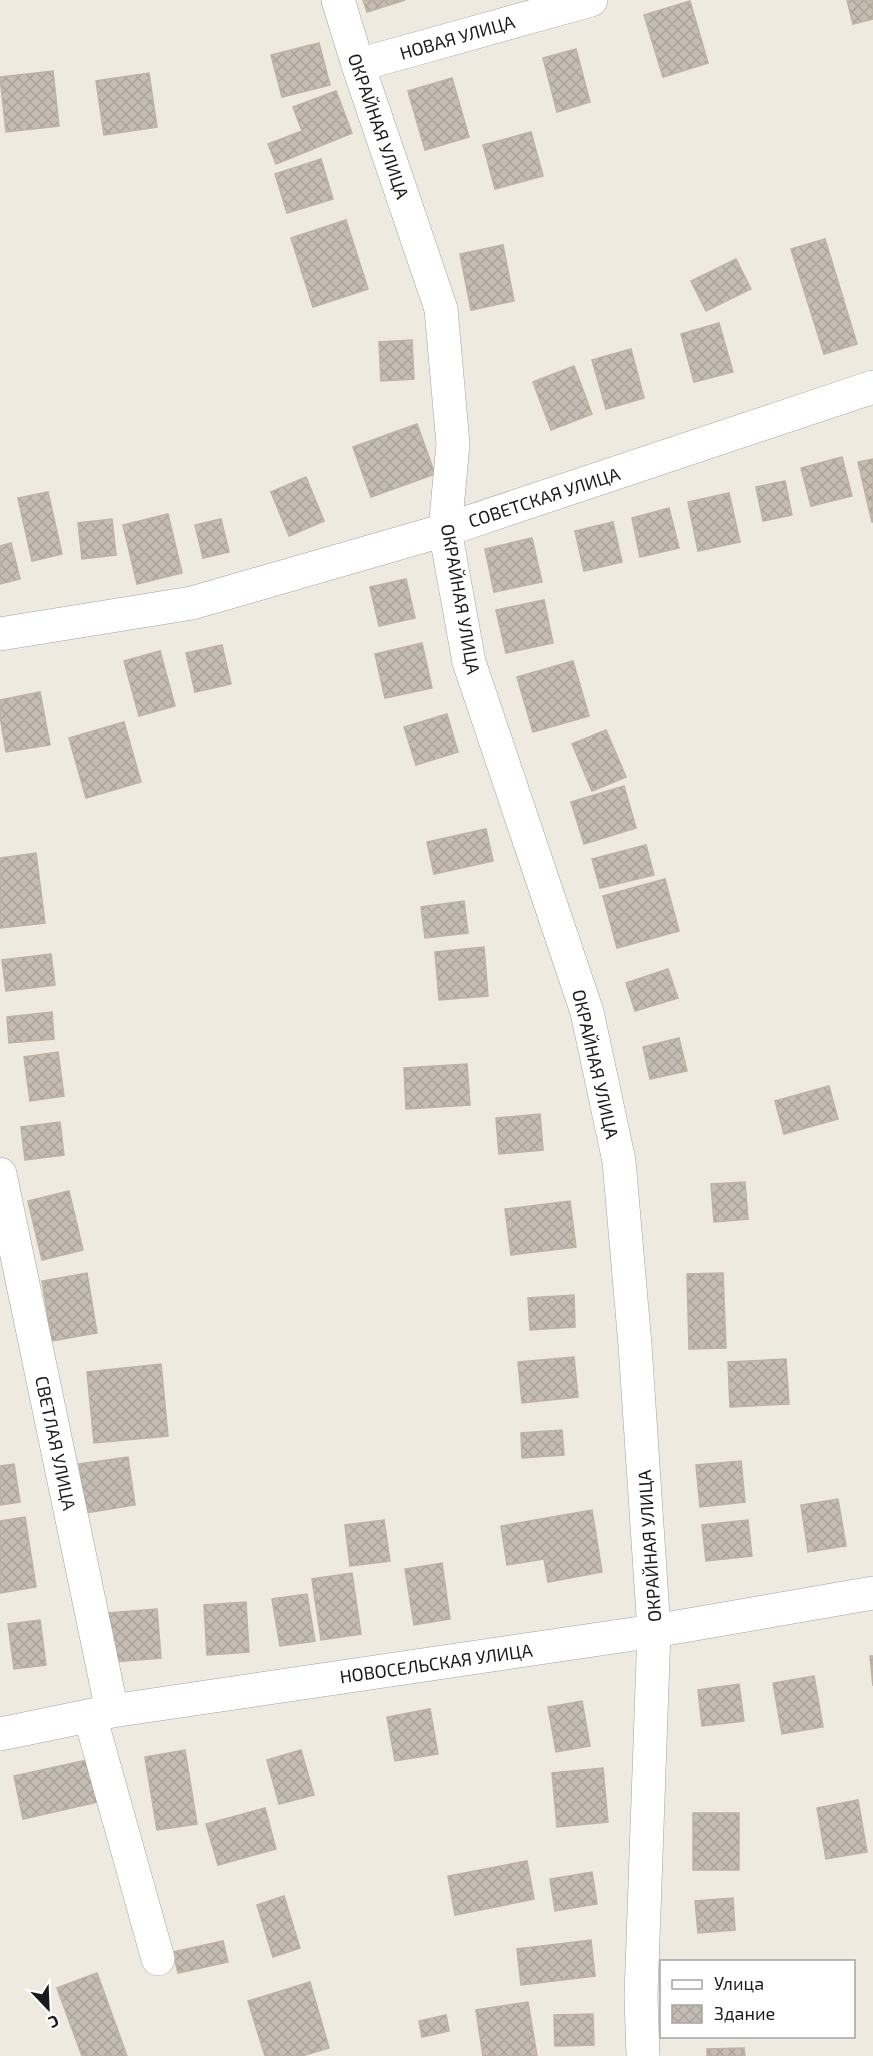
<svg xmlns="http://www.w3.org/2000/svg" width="873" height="2056" viewBox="0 0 873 2056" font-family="'Exo 2',sans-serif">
  <defs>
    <pattern id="building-cross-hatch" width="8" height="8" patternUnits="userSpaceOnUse" patternTransform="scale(1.5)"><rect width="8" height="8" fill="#c5bdb3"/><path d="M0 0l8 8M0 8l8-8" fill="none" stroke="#a9a299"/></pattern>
  </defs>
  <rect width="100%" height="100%" fill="#eeeae0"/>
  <!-- building -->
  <path fill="url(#building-cross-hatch)" stroke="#c0b1a2" stroke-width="1.5" d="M363 0H405L367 12Z
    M847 0H873V19L853 24Z
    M690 1 708 63 663 77 644 15Z
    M319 43 330 85 282 97 271 55Z
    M576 49 590 102 557 112 543 58Z
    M53 71 59 126 6 132 0 77Z
    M149 73 157 127 104 135 96 81Z
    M452 78 469 137 425 150 408 91Z
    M336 91 352 133 276 164 268 144 302 131 293 107Z
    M531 132 543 176 495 189 483 145Z
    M321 159 333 199 287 213 275 174Z
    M346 220 368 289 313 307 291 238Z
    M825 239 857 344 824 354 791 249Z
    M503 245 514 301 471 310 460 254Z
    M736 259 751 289 706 311 691 281Z
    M719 323 733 372 694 382 681 334Z
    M412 340 414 379 381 381 379 342Z
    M631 349 644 398 606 409 592 360Z
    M574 366 592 414 551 430 533 382Z
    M417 424 435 474 371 497 353 447Z
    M842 457 852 496 811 506 801 468Z
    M873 459V522H872L858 462Z
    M306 477 324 521 289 536 271 492Z
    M785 481 792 515 763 521 756 487Z
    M48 492 62 554 32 561 18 498Z
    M729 493 740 542 698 551 688 502Z
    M669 508 679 548 640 557 632 518Z
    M168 514 182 573 137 584 123 525Z
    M112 519 116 555 82 559 78 523Z
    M221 519 229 552 203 558 195 525Z
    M613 522 622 562 584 571 575 531Z
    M532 538 542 582 494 592 485 549Z
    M11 543 20 579 0 584V546Z
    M406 579 415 618 379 626 370 587Z
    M544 600 553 643 506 653 496 610Z
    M422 643 432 688 385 698 375 654Z
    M222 645 231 684 195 692 186 653Z
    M160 651 175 706 139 716 124 661Z
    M573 661 589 716 533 732 517 677Z
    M40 692 50 745 6 752 0 716V700Z
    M447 714 458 752 416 765 404 727Z
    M124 722 141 782 86 798 69 738Z
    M606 730 626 777 592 791 572 744Z
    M624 786 636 828 584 844 571 802Z
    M486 829 493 861 434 874 427 842Z
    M646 845 654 875 600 888 592 859Z
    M36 853 45 923 0 928V858Z
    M665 879 679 931 617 948 603 896Z
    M464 901 468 933 425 938 421 907Z
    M484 947 488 996 439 1000 435 952Z
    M51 954 55 985 6 991 2 960Z
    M668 969 678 998 635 1011 626 983Z
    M52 1012 54 1039 9 1043 7 1017Z
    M679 1038 687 1071 650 1079 643 1047Z
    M58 1052 64 1096 30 1101 24 1057Z
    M467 1064 470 1105 406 1109 404 1068Z
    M829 1086 838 1119 784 1134 775 1101Z
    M540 1114 543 1150 499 1154 496 1118Z
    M60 1122 64 1155 25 1160 21 1127Z
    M745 1182 748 1219 714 1222 711 1184Z
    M69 1191 83 1250 42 1260 28 1201Z
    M570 1201 576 1247 511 1255 505 1209Z
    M87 1273 97 1333 52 1341 42 1281Z
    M723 1273 726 1348 689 1349 687 1274Z
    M574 1295 575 1327 530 1330 528 1298Z
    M574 1357 578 1397 522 1403 518 1362Z
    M786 1359 789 1404 730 1407 728 1362Z
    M161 1364 168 1436 94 1443 87 1372Z
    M562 1430 564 1455 522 1458 521 1433Z
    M128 1457 135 1505 86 1513 79 1464Z
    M741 1461 745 1502 700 1507 696 1465Z
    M14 1464 20 1502 0 1505V1466Z
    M838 1499 846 1546 808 1552 801 1505Z
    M592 1510 602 1572 548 1582 544 1559 507 1565 501 1526Z
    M25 1517 36 1587 0 1593V1521Z
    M384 1520 390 1561 350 1566 345 1525Z
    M748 1520 752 1556 706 1561 702 1525Z
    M442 1563 450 1619 414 1625 405 1569Z
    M352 1573 361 1634 321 1640 312 1579Z
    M307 1594 315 1641 280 1646 272 1599Z
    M246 1602 249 1652 207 1655 204 1605Z
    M157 1609 161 1658 113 1662 109 1613Z
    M40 1620 46 1665 14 1669 8 1624Z
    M870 1656H873V1686Z
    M814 1676 823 1727 782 1734 773 1683Z
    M739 1684 744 1721 702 1726 698 1690Z
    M582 1701 590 1746 556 1752 548 1707Z
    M430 1709 438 1754 395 1761 387 1717Z
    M185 1750 197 1824 157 1830 145 1757Z
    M301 1750 314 1795 279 1804 267 1760Z
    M92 1759 102 1801 23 1819 14 1776Z
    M603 1768 608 1822 557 1827 552 1773Z
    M858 1800 867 1852 826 1859 817 1808Z
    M265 1808 276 1849 218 1865 206 1824Z
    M693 1813H739V1870H693Z
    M527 1861 534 1899 455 1915 448 1876Z
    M592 1872 597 1904 555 1911 550 1879Z
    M284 1896 300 1948 273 1957 257 1905Z
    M733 1898 735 1930 698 1933 695 1901Z
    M591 1940 595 1976 521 1985 517 1949Z
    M223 1941 228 1962 178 1973 173 1952Z
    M97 1973 127 2056H82L57 1988Z
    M310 1982 329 2048 302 2056H265L248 2001Z
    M528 2002 537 2056H483L476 2010Z
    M593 2014 594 2045 555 2046 554 2015Z
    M446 2015 449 2031 422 2037 419 2021Z
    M744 2048 745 2056H707V2049Z"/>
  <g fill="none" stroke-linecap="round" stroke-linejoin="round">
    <!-- minor casing -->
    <g stroke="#a2a2a2" stroke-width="34">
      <path id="minor" d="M338 0 358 65 441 309 453 444 445 530 469 662 587 1012 619 1161 635 1345 654 1631 641 1996 643 2056
        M358 65 591 0
        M0 634 192 603 445 530 873 387
        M0 1174 112 1711
        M90 1716 158 1959
        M0 1734 112 1711 654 1631 873 1593"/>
    </g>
    <!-- minor -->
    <use href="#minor" stroke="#fff" stroke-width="33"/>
  </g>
  <g text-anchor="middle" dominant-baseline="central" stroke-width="4.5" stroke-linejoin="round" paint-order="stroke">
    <!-- street labels -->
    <g font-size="18" fill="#1b1b1b" stroke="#fff">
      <text transform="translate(457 37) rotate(-16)">НОВАЯ УЛИЦА</text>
      <text transform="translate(379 126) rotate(71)">ОКРАЙНАЯ УЛИЦА</text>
      <text transform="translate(544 497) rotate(-18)">СОВЕТСКАЯ УЛИЦА</text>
      <text transform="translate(461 599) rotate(80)">ОКРАЙНАЯ УЛИЦА</text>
      <text transform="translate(596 1064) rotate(77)">ОКРАЙНАЯ УЛИЦА</text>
      <text transform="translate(56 1443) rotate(78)">СВЕТЛАЯ УЛИЦА</text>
      <text transform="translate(649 1546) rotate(-94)">ОКРАЙНАЯ УЛИЦА</text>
      <text transform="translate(436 1663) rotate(-8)">НОВОСЕЛЬСКАЯ УЛИЦА</text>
    </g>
  </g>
  <!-- legend -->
  <rect x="660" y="1960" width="195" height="78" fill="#ffffff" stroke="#a4a4a4" stroke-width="1.5"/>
  <rect x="672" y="1980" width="30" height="9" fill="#ffffff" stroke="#a4a4a4" stroke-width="1.5"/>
  <text x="714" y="1990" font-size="18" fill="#1b1b1b">Улица</text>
  <rect x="672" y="2005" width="30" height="18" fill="url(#building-cross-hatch)" stroke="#a4a4a4" stroke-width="1.5"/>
  <text x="714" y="2020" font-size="18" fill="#1b1b1b">Здание</text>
  <!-- north arrow -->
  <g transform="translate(48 2008) rotate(157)" stroke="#ffffff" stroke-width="4.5" paint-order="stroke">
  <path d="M0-4.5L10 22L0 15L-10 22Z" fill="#1b1b1b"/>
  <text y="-9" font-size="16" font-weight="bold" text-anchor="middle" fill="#1b1b1b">С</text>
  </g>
</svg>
